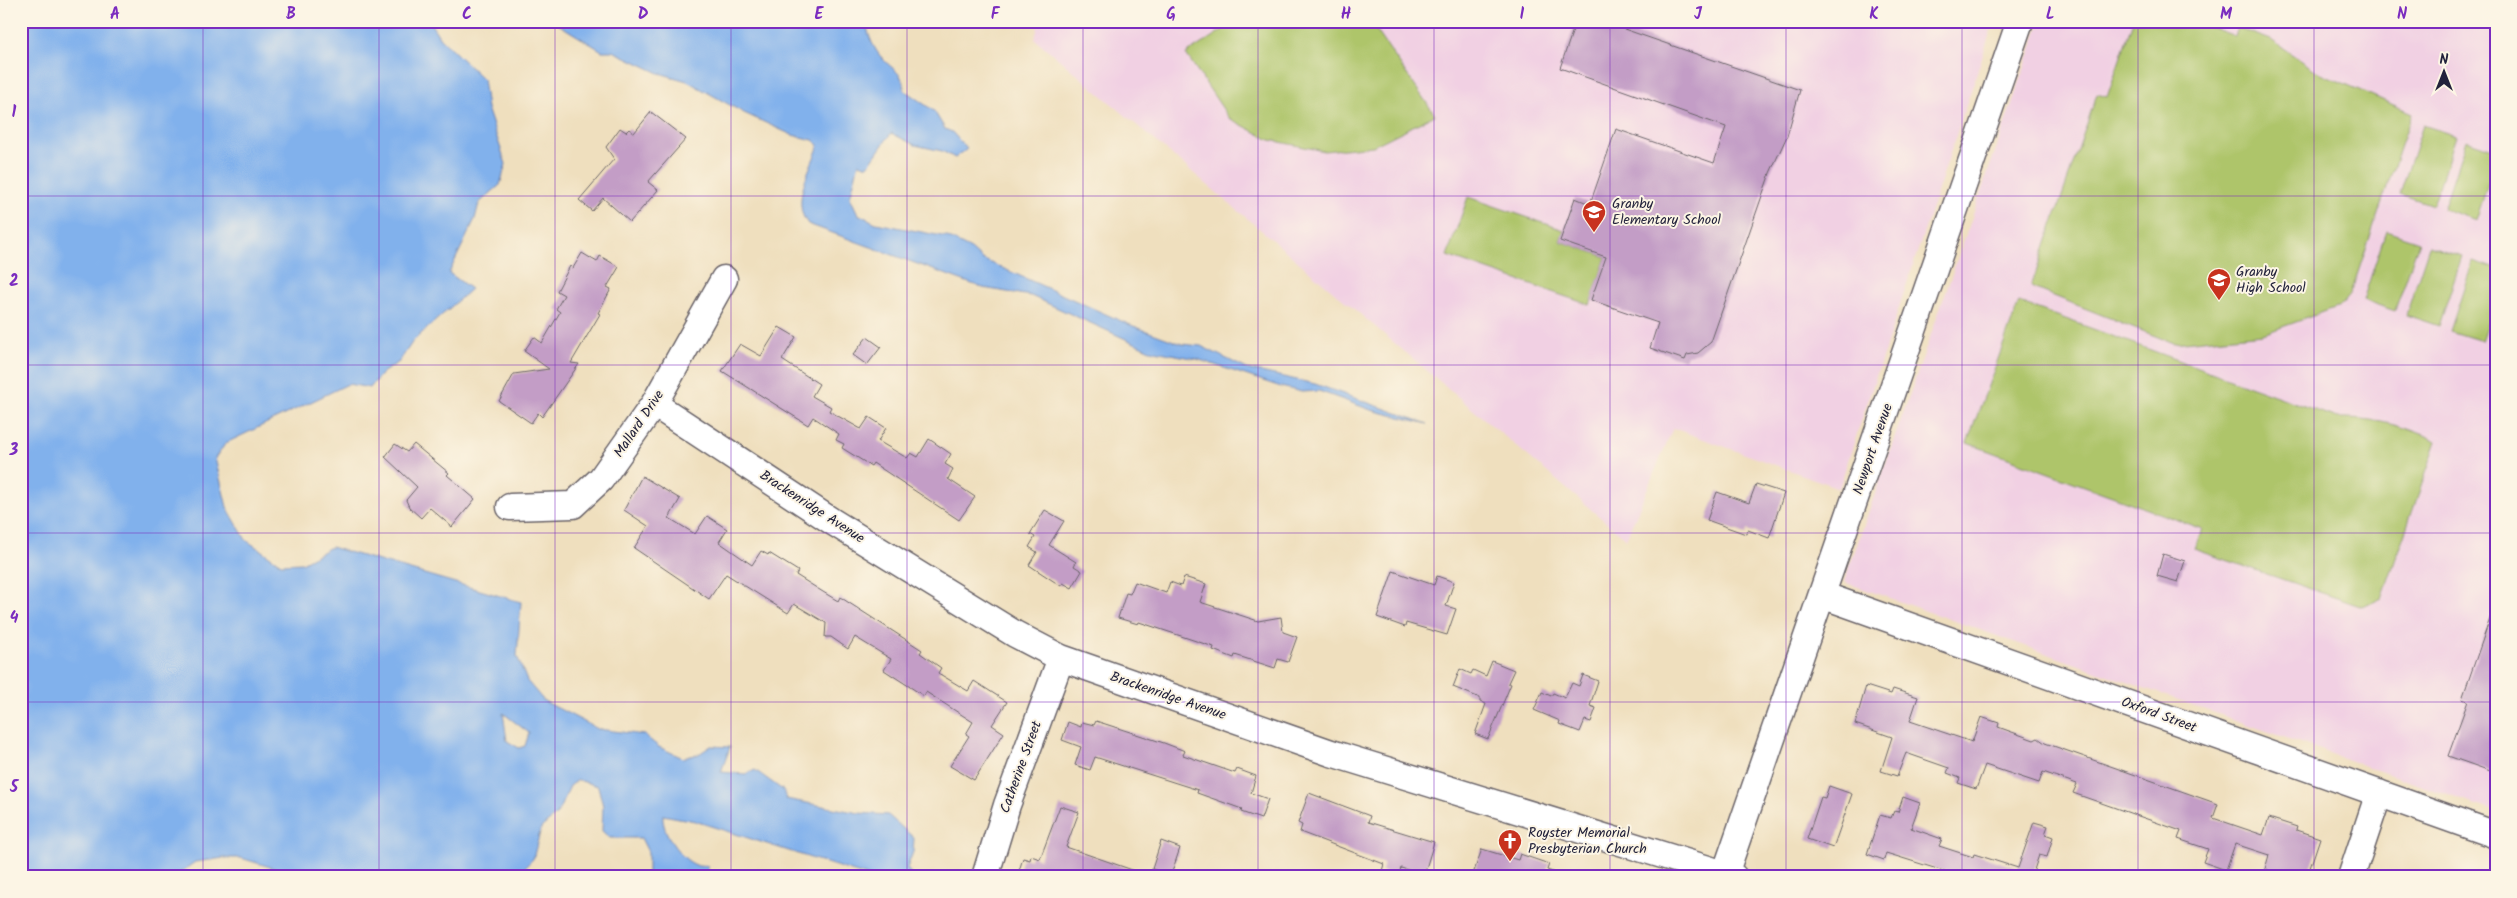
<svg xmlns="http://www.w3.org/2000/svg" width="2517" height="898" viewBox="0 0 2517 898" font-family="Kalam,sans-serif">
  <rect width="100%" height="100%" fill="#fcf5e5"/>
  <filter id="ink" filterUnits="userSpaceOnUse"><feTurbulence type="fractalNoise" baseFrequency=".02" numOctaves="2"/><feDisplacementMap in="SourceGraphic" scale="10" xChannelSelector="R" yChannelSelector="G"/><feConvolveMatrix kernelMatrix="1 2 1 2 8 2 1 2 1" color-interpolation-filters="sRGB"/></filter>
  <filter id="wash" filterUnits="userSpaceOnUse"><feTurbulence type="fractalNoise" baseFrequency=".0096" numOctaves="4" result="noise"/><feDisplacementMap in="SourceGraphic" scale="20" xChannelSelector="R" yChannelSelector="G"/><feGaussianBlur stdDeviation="1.12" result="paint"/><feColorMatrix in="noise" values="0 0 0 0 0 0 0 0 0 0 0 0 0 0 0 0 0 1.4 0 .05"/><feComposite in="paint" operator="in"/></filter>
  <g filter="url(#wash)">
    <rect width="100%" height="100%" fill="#efdfbe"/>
    <!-- built -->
    <path fill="#f1d0e3" d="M1039 21H1994L1839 488 1673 428 1626 539 1035 39Z
      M2041 21H2496V812L1844 582Z"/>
    <!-- green -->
    <path fill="#aec56a" stroke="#687452" d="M1236 21H1370L1435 115 1373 146 1324 151 1270 140 1229 118 1186 54Z
      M2133 21H2193L2235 36 2238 28 2271 40 2318 72 2412 113 2351 293 2340 306 2263 334 2173 343 2031 287 2097 94 2107 97Z
      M2423 125 2456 136 2433 205 2400 194Z
      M2466 140 2496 150V160L2476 220 2443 209Z
      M1468 197 1564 230 1560 241 1606 257 1590 305 1447 256Z
      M2386 231 2419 242 2395 311 2363 300Z
      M2429 246 2462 257 2439 326 2406 315Z
      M2473 261 2496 269V301L2482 341 2450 331Z
      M2019 302 2337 418C2372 417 2405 426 2437 441L2382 598 2363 607 2194 549 2202 529 1967 443Z"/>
    <!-- water -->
    <path fill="#81b1ec" stroke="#526a94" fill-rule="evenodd" d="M21 21H429L440 38 483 79 487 108 506 164 500 185 479 203 475 219 449 273 471 289 413 341 399 362 382 373 370 388 348 384 226 443 215 458 227 507 246 540 281 564 302 563 331 547 521 602 517 656 527 681 544 701 598 729 644 735 659 747 683 758 699 754 711 746 730 747 721 772 746 774 755 770 784 791 786 799 859 813 888 815 914 838 913 852 907 868 913 877H870L695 821 663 815C661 831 680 859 696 865 699 867 704 866 707 866L710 877H648V852L641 838H610L602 831 603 806 598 786 578 780 570 786 557 814 541 828 533 859 523 869 496 877H285L280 870 241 858H224L195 862 174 877H21ZM503 713 529 733 525 746 519 748 507 741Z
      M553 21H870L867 24C867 35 875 51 883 59 893 70 904 73 904 90L934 111 945 129 952 132 967 149 955 158 942 151 915 145 891 133 868 166 859 163 850 197 858 214 876 223 947 237 971 249 982 259 1128 324 1182 344 1201 346 1247 369 1315 384 1428 424 1371 410 1319 391 1302 392 1281 387 1197 359 1150 350 1031 296 983 288 808 224C790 202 811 168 819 145L813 140 792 135 744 113 687 81 659 73 613 51H602Z"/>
    <g id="blocks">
      <!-- building -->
      <path fill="#c39dc6" d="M1576 21H1601L1800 90 1787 136 1770 173 1711 342 1698 353 1687 355 1685 360 1650 348 1658 323 1591 300 1606 257 1560 241 1575 198 1590 204 1616 129 1714 163 1726 127 1560 68Z
        M651 112 686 139 648 182 658 190 630 222 603 198 592 211 579 200 614 159 606 147 620 128 626 132 629 129 634 133Z
        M582 253 597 262 600 256 619 267 607 287 611 289 598 313 600 314 571 363 579 364 542 417 538 413 531 423 499 401 514 374 549 369 524 351 534 337 542 343 560 312 556 309 564 295 557 291 570 266 573 268Z
        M779 327 796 337 782 360 819 384 812 396 831 407 829 411 861 429 869 417 886 428 878 441 907 458 911 453 918 457 929 439 951 454 945 464 953 469 948 479 975 497 959 520 873 463 871 466 842 448 844 444 836 440 839 434 813 417 808 425 722 371 740 344 761 356Z
        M867 337 881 347 867 365 853 355Z
        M395 444 407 452 414 444 449 473 447 475 475 499 452 527 430 508 421 518 409 507 406 500 417 487 385 457Z
        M642 476 680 499 669 518 695 534 707 516 727 529 719 542 752 565 761 551 768 555 769 553 798 571 796 575 823 592 838 601 840 597 922 650 920 653 941 668 938 673 968 691 974 681 1007 702 992 725 1004 733 974 780 950 766 969 736 966 734 973 722 926 692 924 696 884 670 891 659 855 637 848 649 831 637H825L826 623 794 604 788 613 726 574 709 599 634 548 648 526 624 510Z
        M1756 484 1784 493 1769 538 1748 530 1746 534 1707 520 1717 492 1749 503Z
        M1045 510 1064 521 1049 545 1076 562 1074 566 1082 571 1072 588 1063 583 1061 586 1029 565 1037 552 1029 547 1035 537 1030 534Z
        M2163 554 2185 561 2178 582 2157 576Z
        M1393 571 1434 585 1437 576 1454 582 1446 606 1456 609 1447 635 1406 623 1405 627 1377 617Z
        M1184 577 1206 584 1200 602 1258 621 1281 617 1283 632 1297 637 1288 662 1278 659 1275 668 1235 655 1234 658 1213 650 1214 647 1139 622 1138 624 1118 618 1126 593 1130 594 1135 582 1166 593 1170 582 1181 586Z
        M2493 610H2496V773L2448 756 2468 701 2462 699Z
        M1492 661 1514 670 1508 683 1511 684 1488 739 1475 734 1486 704 1480 701V698L1453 687 1460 669 1471 674 1473 670 1486 676Z
        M1583 675 1598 681 1590 706 1596 708 1591 722 1585 720 1580 732 1559 724 1560 721 1534 710 1542 692 1551 696 1553 693 1565 698 1572 683 1579 686Z
        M1866 686 1891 694 1893 689 1918 697 1910 721 1972 742 1981 717 1999 723 1998 727 2034 740 2038 738 2045 743 2218 804 2213 818 2263 835 2269 818 2297 827 2296 830 2320 838 2307 877H2279L2280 874 2265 869 2269 855 2235 844 2226 870 2203 862 2208 849 2178 839 2181 831 2073 793 2077 784 2043 772 2039 783 1985 765 1976 789 1958 783 1960 778 1947 773 1949 768 1906 753 1897 776 1881 771 1892 737 1855 724Z
        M1096 721 1164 743 1185 751 1183 755 1235 773 1237 769 1256 776 1251 793 1268 799 1261 819 1241 812 1242 809 1197 793 1198 790 1095 757 1090 770 1075 765 1081 747 1062 740 1068 722 1081 727 1082 722 1094 725Z
        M1829 786 1852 794 1833 848 1807 839 1821 797 1825 798Z
        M1309 793 1370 816 1368 822 1434 842 1424 875 1401 868 1398 876 1382 871 1384 864 1300 832 1302 825 1298 823Z
        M1903 797 1920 803 1911 828 1942 839 1939 846 1973 857 1974 854 2018 868 2034 822 2048 826 2045 834 2053 837 2047 857 2039 855 2033 873 2034 877H1963L1886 853 1884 860 1867 854 1880 815 1891 818 1894 811 1898 812Z
        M1060 806 1079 812 1066 847 1144 874V877H1024L1018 874 1023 858 1030 860 1031 856 1040 859Z
        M1161 841 1180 848 1171 875 1152 869Z
        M1482 849 1518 860 1520 854 1549 864 1547 870 1559 874V877H1472Z"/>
    </g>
  </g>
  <g filter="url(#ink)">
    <use href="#blocks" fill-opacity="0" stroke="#6a6469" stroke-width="1"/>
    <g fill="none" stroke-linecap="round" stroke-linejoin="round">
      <!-- minor casing -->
      <g stroke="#6a6469" stroke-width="29">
        <path id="minor" d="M654 404 833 522 1015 634 1061 658 1331 753 1734 877
          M510 507 573 505 601 479 654 404 724 279
          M1822 595 2496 835
          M985 877 1007 805 1061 658
          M1724 877 2020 21
          M2351 877 2379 793"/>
      </g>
      <!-- minor -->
      <use href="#minor" stroke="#fff" stroke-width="26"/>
    </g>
  </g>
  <!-- grid -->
  <path fill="none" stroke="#7b2cbf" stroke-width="1" stroke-opacity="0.55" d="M203 21V877M379 21V877M555 21V877M731 21V877M907 21V877M1083 21V877M1258 21V877M1434 21V877M1610 21V877M1786 21V877M1962 21V877M2138 21V877M2314 21V877M21 196H2496M21 365H2496M21 533H2496M21 702H2496"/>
  <!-- icons -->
  <defs>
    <g id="school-pin" transform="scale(1.25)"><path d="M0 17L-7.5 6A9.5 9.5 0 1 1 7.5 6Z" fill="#c8321e" stroke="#fcf5e5"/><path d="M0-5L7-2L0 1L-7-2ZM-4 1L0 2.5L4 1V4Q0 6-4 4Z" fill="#fff"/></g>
    <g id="church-pin" transform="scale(1.25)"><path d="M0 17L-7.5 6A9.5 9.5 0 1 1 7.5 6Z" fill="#c8321e" stroke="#fcf5e5"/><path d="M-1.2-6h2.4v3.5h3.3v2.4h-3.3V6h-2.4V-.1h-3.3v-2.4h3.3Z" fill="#fff"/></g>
  </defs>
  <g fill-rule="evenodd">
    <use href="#school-pin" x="1594" y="212"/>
    <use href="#school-pin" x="2219" y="280"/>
    <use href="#church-pin" x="1510" y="841"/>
  </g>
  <g text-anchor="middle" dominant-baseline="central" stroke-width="4" stroke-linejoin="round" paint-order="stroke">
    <!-- poi labels -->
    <g font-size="14" fill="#22223b" stroke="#fcf5e5" text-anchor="start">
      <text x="1612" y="204">Granby<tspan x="1612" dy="16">Elementary School</tspan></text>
      <text x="2236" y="272">Granby<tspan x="2236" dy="16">High School</tspan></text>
      <text x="1528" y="833">Royster Memorial<tspan x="1528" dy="16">Presbyterian Church</tspan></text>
    </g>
    <!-- street labels -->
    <g font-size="14" fill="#22223b" stroke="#fcf5e5">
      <text transform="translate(639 424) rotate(-56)">Mallard Drive</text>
      <text transform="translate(1873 449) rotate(-71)">Newport Avenue</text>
      <text transform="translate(812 507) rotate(33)">Brackenridge Avenue</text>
      <text transform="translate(1168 696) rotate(19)">Brackenridge Avenue</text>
      <text transform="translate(2159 715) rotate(20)">Oxford Street</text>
      <text transform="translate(1021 767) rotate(-70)">Catherine Street</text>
    </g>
  </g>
  <!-- margin -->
  <rect width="2517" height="898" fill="none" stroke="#fcf5e5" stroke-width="55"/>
  <!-- north arrow -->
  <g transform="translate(2444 72)" stroke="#fcf5e5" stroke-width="4" paint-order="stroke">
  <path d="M0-4L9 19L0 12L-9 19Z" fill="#22223b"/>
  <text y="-8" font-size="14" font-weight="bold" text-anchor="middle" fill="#22223b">N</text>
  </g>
  <rect x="28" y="28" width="2462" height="842" fill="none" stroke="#7b2cbf" stroke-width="2"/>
  <g font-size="16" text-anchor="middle" font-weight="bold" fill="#7b2cbf">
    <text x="115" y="19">A</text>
    <text x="291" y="19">B</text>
    <text x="467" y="19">C</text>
    <text x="643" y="19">D</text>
    <text x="819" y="19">E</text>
    <text x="995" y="19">F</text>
    <text x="1171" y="19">G</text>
    <text x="1346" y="19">H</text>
    <text x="1522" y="19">I</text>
    <text x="1698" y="19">J</text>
    <text x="1874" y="19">K</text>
    <text x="2050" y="19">L</text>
    <text x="2226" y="19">M</text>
    <text x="2402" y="19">N</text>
    <text x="14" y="117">1</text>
    <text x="14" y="286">2</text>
    <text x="14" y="455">3</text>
    <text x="14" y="623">4</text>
    <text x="14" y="792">5</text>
  </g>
</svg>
